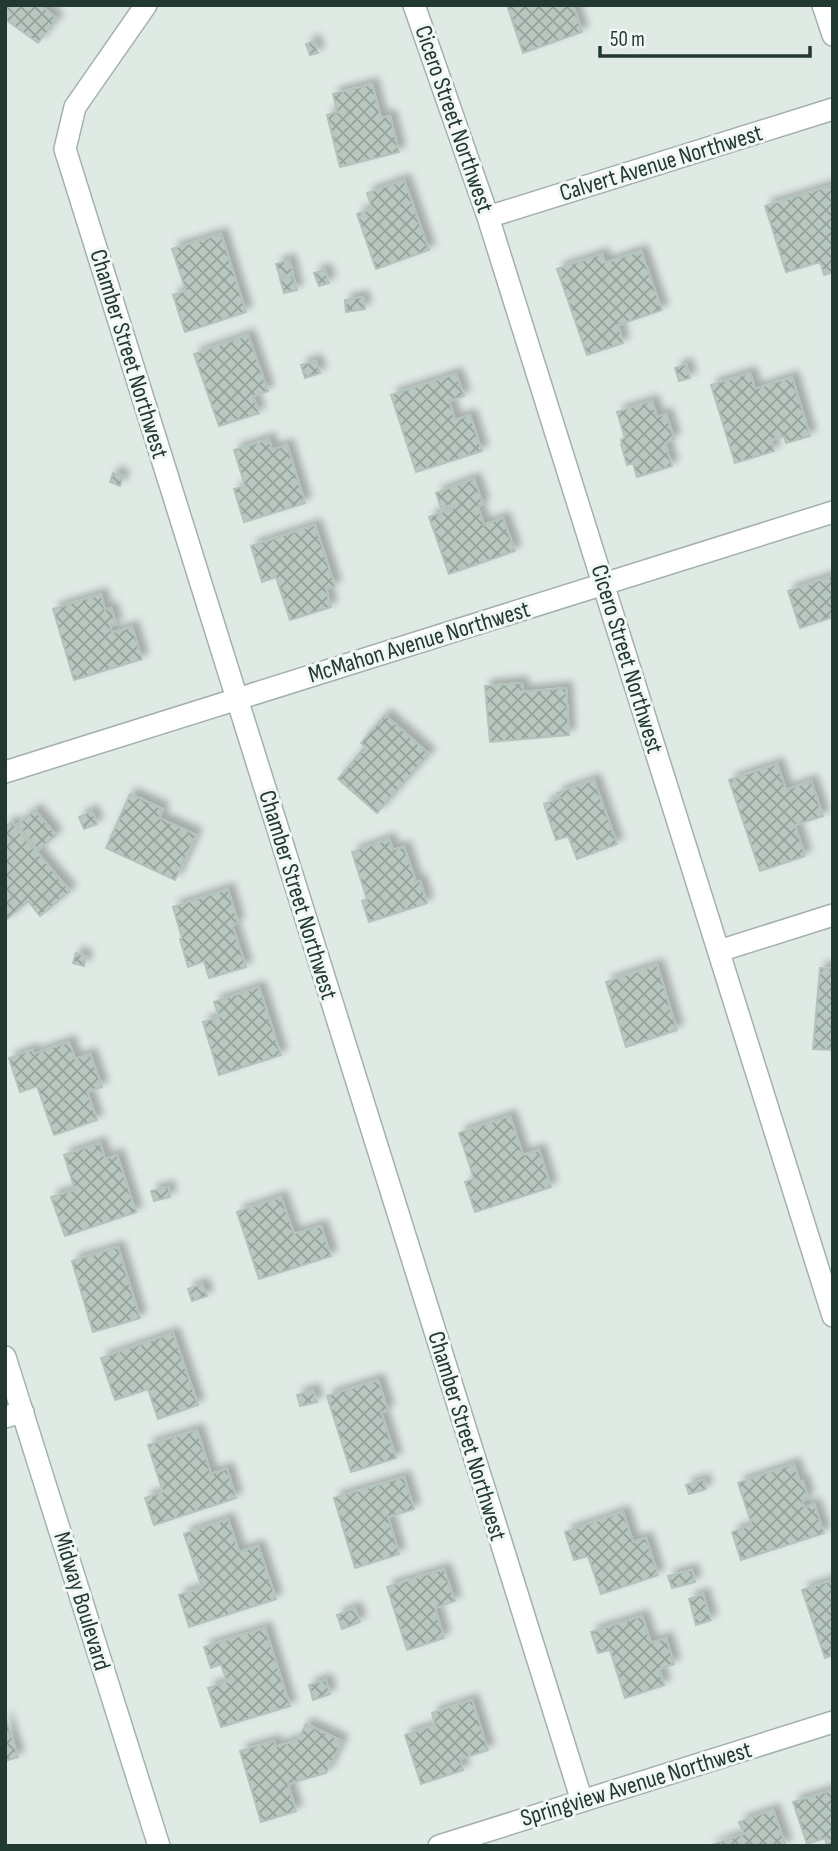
<svg xmlns="http://www.w3.org/2000/svg" width="838" height="1851" viewBox="0 0 838 1851" font-family="'Sofia Sans Condensed',sans-serif">
  <defs>
    <pattern id="building-cross-hatch" width="8" height="8" patternUnits="userSpaceOnUse" patternTransform="scale(1.75)"><rect width="8" height="8" fill="#b9c7c1"/><path d="M0 0l8 8M0 8l8-8" fill="none" stroke="#96a39d"/></pattern>
    <filter id="shadow"><feDropShadow dx="6" dy="-6" stdDeviation="3.5" flood-color="#0004"/></filter>
  </defs>
  <rect width="100%" height="100%" fill="#e0eae5"/>
  <!-- building -->
  <path fill="url(#building-cross-hatch)" stroke="#b3c3bb" stroke-width="2" filter="url(#shadow)" d="M5 5H40L57 19 38 43 5 19Z
    M507 5H573L582 32 523 53Z
    M314 41 318 53 310 55 306 44Z
    M372 84 381 118 390 116 399 152 340 167 327 115 337 112 333 94Z
    M404 180 429 250 376 269 357 214 372 209 367 193Z
    M833 185V272L824 275 820 262 786 272 765 206Z
    M221 234 246 312 185 332 173 295 186 291 172 249Z
    M641 251 662 310 618 325 623 343 587 355 557 269 602 254 605 263Z
    M289 260 293 273 280 277 276 264Z
    M325 270 329 283 319 286 314 273Z
    M293 276 297 290 284 293 280 279Z
    M363 297 365 309 346 312 345 300Z
    M248 335 268 391 253 396 259 413 219 426 194 354Z
    M316 361 320 373 305 378 301 365Z
    M686 364 690 378 679 381 675 368Z
    M750 373 755 389 792 377 810 436 786 443 784 436 771 440 774 451 735 463 711 385Z
    M456 374 464 396 449 401 455 420 470 415 482 451 416 472 391 395Z
    M652 401 657 417 666 414 674 439 665 443 672 466 637 477 633 463 627 465 621 444 622 443 621 440 625 438 617 412Z
    M269 439 272 450 287 445 305 503 244 522 234 489 245 486 234 450Z
    M113 473 123 476 120 486 110 482Z
    M474 479 483 504 478 507 484 525 503 518 515 551 449 574 429 517 454 508 453 504 441 508 436 493Z
    M315 525 335 586 326 589 331 607 290 620 276 577 262 582 251 546Z
    M833 576V617L800 628 788 591Z
    M101 594 105 610 111 608 116 624 110 626 112 633 132 627 142 659 74 680 53 609Z
    M522 683 523 692 566 688 569 735 490 742 485 686Z
    M385 715 429 754 377 813 338 779 365 747 361 743Z
    M777 764 786 790 811 781 823 816 795 825 805 856 760 871 729 780Z
    M594 780 617 844 577 859 568 836 556 840 544 804 560 798 557 793Z
    M130 794 163 809 159 818 196 835 175 880 106 848Z
    M35 810 56 835 38 850 17 825Z
    M92 811 97 824 84 829 79 817Z
    M11 822 70 891 40 916 28 901 5 921V827Z
    M389 839 393 850 404 847 416 882 420 881 427 903 369 922 362 901 367 899 352 852Z
    M228 889 238 923 232 925 246 967 209 978 204 961 188 967 180 939 182 938 173 907Z
    M76 953 86 956 84 966 73 963Z
    M657 965 677 1030 626 1047 606 982Z
    M820 968 833 969V1050L813 1049Z
    M259 987 281 1055 219 1075 203 1022 219 1017 214 1002Z
    M69 1042 75 1059 90 1054 102 1087 87 1092 97 1120 54 1135 37 1086 20 1092 9 1058 32 1050 34 1054Z
    M510 1116 523 1155 539 1150 551 1187 475 1212 465 1182 474 1179 459 1133Z
    M100 1143 105 1159 117 1155 136 1212 65 1236 51 1197 75 1190 64 1155Z
    M168 1187 170 1197 154 1201 151 1191Z
    M281 1197 294 1234 321 1226 331 1256 259 1279 237 1212Z
    M118 1247 140 1318 93 1332 72 1261Z
    M202 1284 207 1296 192 1301 188 1289Z
    M173 1333 198 1405 158 1419 148 1389 115 1400 101 1358Z
    M378 1380 388 1411 381 1412 396 1458 351 1472 327 1396Z
    M313 1390 317 1402 300 1406 297 1395Z
    M197 1430 211 1474 227 1469 236 1498 154 1525 145 1498 163 1492 148 1445Z
    M794 1464 800 1483 803 1481 808 1498 802 1500 804 1508 814 1504 824 1533 741 1560 732 1532 752 1525 738 1483Z
    M404 1477 414 1509 388 1517 399 1554 355 1568 334 1498Z
    M704 1480 706 1489 689 1494 686 1485Z
    M623 1512 633 1542 646 1538 658 1575 601 1594 588 1556 574 1560 565 1532Z
    M228 1519 239 1552 258 1546 276 1599 189 1627 179 1595 202 1588 184 1534Z
    M444 1569 455 1601 435 1608 444 1638 407 1650 387 1587Z
    M692 1570 695 1582 672 1588 668 1576Z
    M833 1580V1655L825 1658 802 1590Z
    M703 1594 711 1620 696 1625 689 1599Z
    M355 1608 360 1622 342 1629 337 1615Z
    M642 1616 651 1643 666 1638 674 1664 659 1669 664 1685 625 1698 610 1650 598 1653 591 1632Z
    M265 1628 290 1706 221 1727 208 1688 227 1682 221 1664 211 1668 204 1647Z
    M326 1680 330 1694 313 1700 309 1685Z
    M472 1700 488 1750 460 1759 463 1770 421 1784 405 1735 435 1725 432 1713Z
    M5 1717 18 1757 5 1761Z
    M306 1724 342 1741 326 1773 288 1784 296 1811 261 1822 240 1751 274 1741 275 1747 298 1740Z
    M833 1790V1846H827L825 1838 807 1844 793 1802Z
    M773 1810 786 1846H709L744 1834 739 1822Z"/>
  <g fill="none" stroke-linecap="round" stroke-linejoin="round">
    <!-- street casing -->
    <g stroke="#a3b1ab" stroke-width="24">
      <path id="street" d="M146 5 75 107 65 149 582 1801
        M414 5 488 217 833 1316
        M823 5 833 35
        M488 217 833 109
        M5 772 833 512
        M719 951 833 915
        M5 1417 23 1412
        M439 1846 833 1722"/>
    </g>
    <!-- secondary casing -->
    <g stroke="#a0b5ac" stroke-width="24">
      <path id="secondary" d="M5 1357 159 1846"/>
    </g>
    <!-- street -->
    <use href="#street" stroke="#fff" stroke-width="21"/>
    <!-- secondary -->
    <use href="#secondary" stroke="#fff" stroke-width="21"/>
  </g>
  <g text-anchor="middle" dominant-baseline="central" stroke-width="6" stroke-linejoin="round" paint-order="stroke">
    <!-- street labels -->
    <g font-size="24" fill="#223931" stroke="#f1f7f3">
      <text transform="translate(454 119) rotate(71)">Cicero Street Northwest</text>
      <text transform="translate(661 163) rotate(-17)">Calvert Avenue Northwest</text>
      <text transform="translate(129 354) rotate(73)">Chamber Street Northwest</text>
      <text transform="translate(419 642) rotate(-17)">McMahon Avenue Northwest</text>
      <text transform="translate(627 659) rotate(73)">Cicero Street Northwest</text>
      <text transform="translate(298 895) rotate(73)">Chamber Street Northwest</text>
      <text transform="translate(467 1436) rotate(73)">Chamber Street Northwest</text>
      <text transform="translate(82 1601) rotate(73)">Midway Boulevard</text>
      <text transform="translate(636 1784) rotate(-17)">Springview Avenue Northwest</text>
    </g>
  </g>
  <!-- border -->
  <rect width="838" height="1851" fill="none" stroke="#223931" stroke-width="14"/>
  <!-- scale -->
  <path d="M600 46v10h210v-10" fill="none" stroke="#223931" stroke-width="3.5"/>
  <text x="610" y="46" font-size="21" fill="#223931" stroke="#f1f7f3" stroke-width="5" paint-order="stroke">50 m</text>
</svg>
